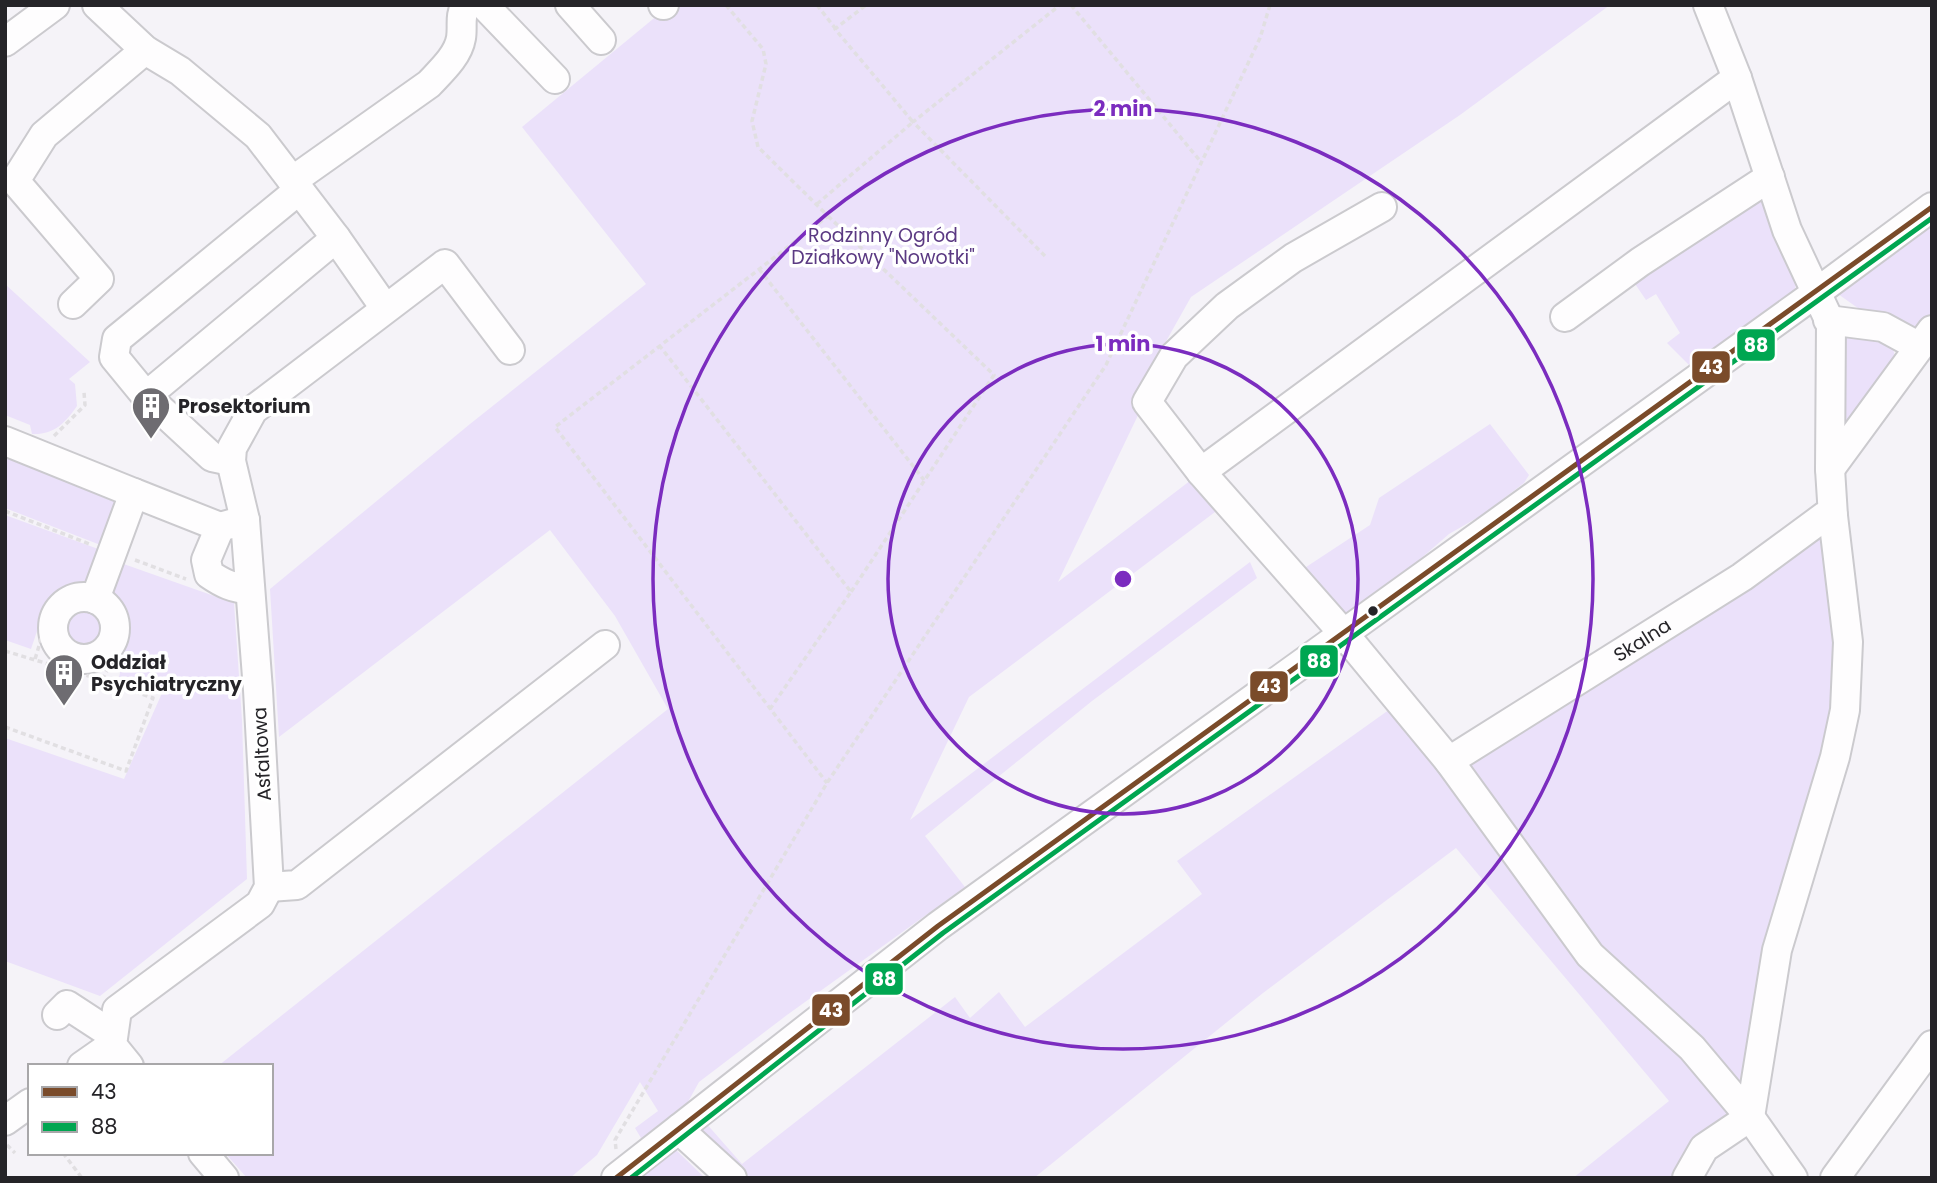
<svg xmlns="http://www.w3.org/2000/svg" width="1937" height="1183" viewBox="0 0 1937 1183" font-family="Poppins,sans-serif">
  <rect width="100%" height="100%" fill="#f5f3f8"/>
  <!-- green -->
  <path fill="#ebe1fa" d="M670 5H1610L1460 115 1191 297 1142 384 1141 409 1058 582 1195 477 1223 506 969 697 910 820 1250 562 1257 578 1092 701 925 836 965 887 787 1015 699 1082 668 1138 677 1151 705 1178H617L641 1138 635 1128 658 1111 640 1082 597 1155 570 1178H247L225 1153H271V1066H218L668 709 615 616 550 530 279 737 270 589 470 424 646 284 522 127Z
    M1758 198 1769 207 1798 276 1794 293 1689 365 1667 343 1680 333 1656 294 1646 300 1629 275Z
    M1932 222V322L1912 335 1872 318 1838 294Z
    M5 284 90 362 69 379 75 384 77 406C65 423 54 435 32 434L30 425 5 415Z
    M1864 331 1893 348 1896 362 1851 424 1840 421 1839 354 1847 334Z
    M1490 424 1529 475 1524 483 1482 515 1449 534 1418 561 1339 618 1297 573 1370 525 1379 498Z
    M9 457 117 501 103 546 5 508V458Z
    M1829 514 1841 685 1745 1091 1601 952 1458 762Z
    M5 515 101 550 87 582C79 587 69 589 61 594 43 606 38 630 31 649L5 640Z
    M118 562 234 603 242 720 247 879 100 996 5 961V738L124 779 162 693 119 678 128 630 126 620 110 587Z
    M60 627a25 25 0 1 1 50 0a25 25 0 1 1-50 0Z
    M1393 707 1663 1029 1733 1117 1680 1178H1573L1669 1101 1456 848 1263 993 1034 1178H751L698 1132 705 1122 742 1164 955 997 970 1018 999 992 1025 1027 1202 894 1177 861Z"/>
  <g fill="none" stroke-linecap="round" stroke-linejoin="round">
    <!-- minor casing -->
    <g stroke="#cbcace" stroke-width="32">
      <g id="minor">
        <path d="M97 5 145 50 180 71 258 136 336 238 385 308"/>
        <path d="M484 5 555 79"/>
        <path d="M570 5 601 40"/>
        <path d="M663 5H664"/>
        <path d="M5 42 55 5"/>
        <path d="M292 181 429 84C441 71 458 56 461 38 463 27 459 15 466 5"/>
        <path d="M1382 207 1293 258 1227 306 1174 356 1147 402 1201 472 1344 634 1449 761 1590 955 1692 1048 1750 1117 1793 1178"/>
        <path d="M73 304 99 279 15 181 44 135 145 50"/>
        <path d="M1565 317 1640 262 1770 177"/>
        <path d="M1828 320 1883 327 1918 346"/>
        <path d="M146 396 114 357 117 339 299 190"/>
        <path d="M5 441 134 493 95 599"/>
        <path d="M231 461 212 457 146 396 336 238"/>
        <path d="M1830 469 1932 330"/>
        <path d="M1201 472 1737 78"/>
        <path d="M134 493 220 527"/>
        <path d="M245 520 220 527 206 560 209 574C222 583 234 589 250 589"/>
        <circle cx="84" cy="628" r="31"/>
        <path id="s1" d="M1449 761 1742 577 1825 516H1833"/>
        <path d="M269 887 297 885 605 645"/>
        <path d="M57 1015 67 1005 113 1035"/>
        <path d="M82 1066 112 1045"/>
        <path d="M129 1066 112 1045 117 1010 260 904 269 887 258 690 245 520 231 461 232 448 253 410 445 264 510 350"/>
        <path d="M5 1121 30 1103"/>
        <path d="M680 1128 686 1136 732 1178"/>
        <path d="M203 1153 224 1178"/>
        <path d="M616 1178 938 926 1809 298 1932 207"/>
        <path d="M1687 1178 1704 1148 1750 1117 1777 950 1835 757 1845 710 1848 642 1833 516 1830 469 1831 324 1787 230 1737 78 1708 5"/>
        <path d="M1835 1178 1932 1045"/>
      </g>
    </g>
    <!-- path -->
    <path stroke="#e1dfe2" stroke-width="3.5" stroke-dasharray="5 3.5" stroke-linecap="butt" d="M726 5 763 49 766 64 752 121 758 147 828 216 555 427 827 783
      M817 5 835 28
      M1071 5 1201 162
      M817 204 913 122 835 29 866 5
      M828 216 994 375 851 592
      M1045 256 913 122 1060 5
      M759 269 924 480
      M659 345 851 592 770 709
      M54 436 85 405 84 392
      M5 511 92 545
      M135 560 186 579
      M5 651 102 680C114 657 131 632 116 607
      M35 659C44 632 46 606 72 592
      M5 727 126 771 153 698 102 680
      M7 1145 15 1153
      M616 1149 615 1140 827 783 1106 365 1260 38 1270 5
      M63 1153 82 1178"/>
    <!-- minor -->
    <use href="#minor" stroke="#fefdfe" stroke-width="28"/>
    <!-- bus-1 casing -->
    <g stroke="#fff" stroke-width="10">
      <path id="bus-1" d="M616 1178 938 926 1932 207"/>
    </g>
    <!-- bus-2 casing -->
    <g stroke="#fff" stroke-width="10">
      <path id="bus-2" d="M631 1178 943 933 1932 218"/>
    </g>
    <!-- bus-1 -->
    <use href="#bus-1" stroke="#7a4b2a" stroke-width="5"/>
    <!-- bus-2 -->
    <use href="#bus-2" stroke="#00a651" stroke-width="5"/>
  </g>
  <!-- distance rings -->
  <g fill="none" stroke="#7b2cbf" stroke-width="3.5">
    <circle cx="1123" cy="579" r="235"/>
    <circle cx="1123" cy="579" r="470"/>
  </g>
  <!-- icons -->
  <defs>
    <g id="building-pin" transform="scale(2.0125)"><path d="M0 17L-7.5 6A9.5 9.5 0 1 1 7.5 6Z" fill="#6e6c71" stroke="#fff"/><path d="M-4-6H4V6H1V3H-1V6H-4ZM-2.5-4.3h1.7v1.8h-1.7ZM.8-4.3h1.7v1.8H.8ZM-2.5-1h1.7V.8h-1.7ZM.8-1h1.7V.8H.8Z" fill="#fff"/></g>
  </defs>
  <g fill-rule="evenodd">
    <use href="#building-pin" x="151" y="406"/>
    <use href="#building-pin" x="64" y="673"/>
  </g>
  <!-- markers -->
  <circle fill="#252428" stroke="#fff" stroke-width="2.5" cx="1373" cy="611" r="6"/>
  <g text-anchor="middle" dominant-baseline="central" stroke-width="7" stroke-linejoin="round" paint-order="stroke">
    <!-- park labels -->
    <g font-size="19" fill="#5b3a83" stroke="#fff">
      <text x="883" y="235">Rodzinny Ogród<tspan x="883" dy="22">Działkowy "Nowotki"</tspan></text>
    </g>
    <!-- poi labels -->
    <g font-size="19" font-weight="bold" fill="#252428" stroke="#fff" text-anchor="start">
      <text x="178" y="406">Prosektorium</text>
      <text x="91" y="662">Oddział<tspan x="91" dy="22">Psychiatryczny</tspan></text>
    </g>
    <!-- street labels -->
    <g font-size="19" fill="#252428" stroke="#fff">
      <text stroke="none"><textPath href="#s1" startOffset="228">Skalna</textPath></text>
      <text transform="translate(262 754) rotate(-93)">Asfaltowa</text>
    </g>
  </g>
  <circle cx="1123" cy="579" r="10" fill="#7b2cbf" stroke="#fff" stroke-width="3.5"/>
  <g font-size="21" text-anchor="middle" font-weight="bold" fill="#7b2cbf" stroke="#fff" stroke-width="7" stroke-linejoin="round" paint-order="stroke">
    <text x="1123" y="116">2 min</text>
    <text x="1123" y="351">1 min</text>
  </g>
  <g stroke="#fff" stroke-width="2.5">
    <rect x="1736" y="328" width="40" height="34" rx="7" fill="#00a651"/>
    <rect x="1691" y="350" width="40" height="34" rx="7" fill="#7a4b2a"/>
    <rect x="1299" y="644" width="40" height="34" rx="7" fill="#00a651"/>
    <rect x="1249" y="670" width="40" height="33" rx="7" fill="#7a4b2a"/>
    <rect x="864" y="962" width="40" height="34" rx="7" fill="#00a651"/>
    <rect x="811" y="993" width="40" height="34" rx="7" fill="#7a4b2a"/>
  </g>
  <g font-size="19" text-anchor="middle" font-weight="bold" fill="#fff">
    <text x="1756" y="352">88</text>
    <text x="1711" y="374">43</text>
    <text x="1319" y="668">88</text>
    <text x="1269" y="693">43</text>
    <text x="884" y="986">88</text>
    <text x="831" y="1017">43</text>
  </g>
  <!-- border -->
  <rect width="1937" height="1183" fill="none" stroke="#252428" stroke-width="14"/>
  <!-- legend -->
  <rect x="28" y="1064" width="245" height="91" fill="#ffffff" stroke="#a8a7a9" stroke-width="2"/>
  <rect x="42" y="1087" width="35" height="10" fill="#7a4b2a" stroke="#a8a7a9" stroke-width="2"/>
  <text x="91" y="1099" font-size="21" fill="#252428">43</text>
  <rect x="42" y="1122" width="35" height="10" fill="#00a651" stroke="#a8a7a9" stroke-width="2"/>
  <text x="91" y="1134" font-size="21" fill="#252428">88</text>
</svg>
